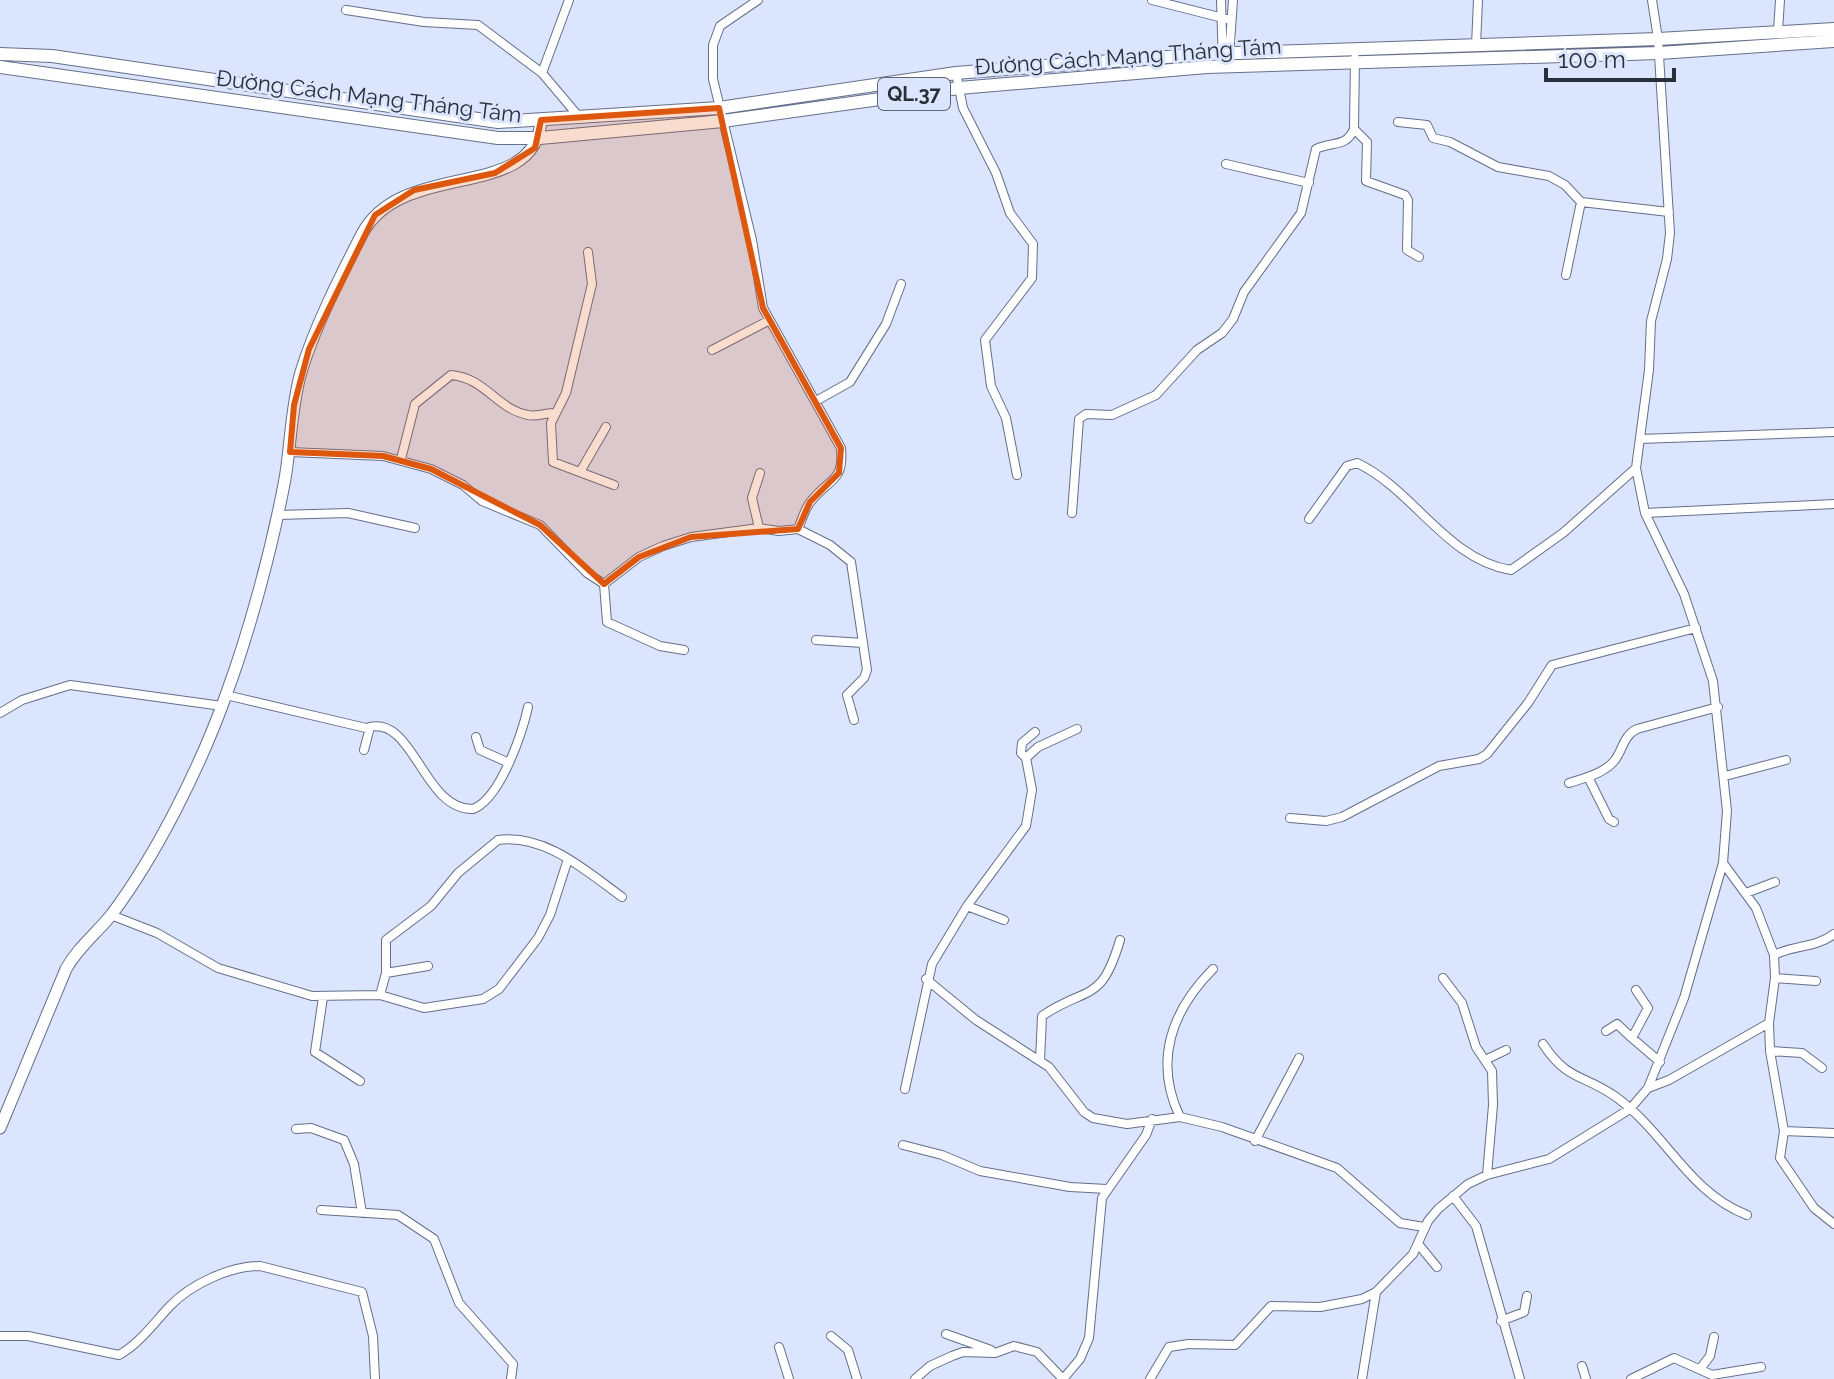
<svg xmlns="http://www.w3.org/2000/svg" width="1834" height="1379" viewBox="0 0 1834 1379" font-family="Raleway,sans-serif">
  <rect width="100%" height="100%" fill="#dbe5fd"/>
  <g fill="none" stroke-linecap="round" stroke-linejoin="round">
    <!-- street casing -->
    <g stroke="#656f8a" stroke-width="10">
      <path id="street" d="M758 0 720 26 713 45V79L752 240 763 308 841 448C844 482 830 478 812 500 805 507 802 520 798 529
        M1152 0 1231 20
        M1221 0 1223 66
        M346 10 424 22 478 25 542 73 580 118
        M1778 31 1780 0
        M1476 46 1478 0
        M1229 57 1233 0
        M542 73 569 0
        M956 73 963 108 996 173 1010 213 1033 244 1032 278 985 340 991 386 1006 418 1017 475
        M1398 122 1427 125 1433 138 1450 142 1498 167 1549 176 1565 185 1581 202 1669 212
        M1354 129 1367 142 1366 181 1405 195 1408 200 1407 250 1419 257
        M1226 164 1309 183
        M588 252 592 284 566 393 551 423 553 462 614 485
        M1566 275 1581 202
        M712 350 768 321
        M816 401 850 382 886 324 901 284
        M1640 439 1834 432
        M290 452 383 456 431 469 463 485 482 501 540 525 587 573 604 584
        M401 459 415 404 451 375C486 378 496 409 528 415 536 417 545 413 554 413
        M580 472 606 427
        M1072 513 1079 419 1086 414 1112 415 1156 395 1197 350 1222 333 1233 319 1244 292 1301 213 1316 149C1332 141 1346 148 1354 129L1355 58
        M1645 513 1834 504
        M278 515 348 513 415 528
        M1309 519 1347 466 1357 463C1413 489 1447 560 1511 570L1563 533 1636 468
        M759 528 752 498 760 473
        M604 584 639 557 663 546 691 537 759 528 779 531 798 529 830 545 851 562 867 670 864 678 847 695 854 720
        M604 584 607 622 660 646 684 650
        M816 640 863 643
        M226 695 366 728 369 731 364 750
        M0 713 22 700 70 685 222 706
        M366 728C414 712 422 810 473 809 500 799 522 734 528 707
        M476 737 480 750 507 762
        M1026 758 1021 753 1022 743 1035 732
        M1725 776 1786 760
        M1588 777 1609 819 1614 822
        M1569 783C1584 778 1604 774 1615 760 1623 749 1624 735 1637 729L1718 707
        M1290 818 1326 821 1342 817 1439 766 1479 759 1487 754 1528 703 1552 665 1696 628
        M1723 863 1756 908 1774 955 1775 978 1769 1023 1770 1051 1784 1131 1780 1158 1814 1208 1834 1224
        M1746 893 1775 882
        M967 906 1004 920
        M111 915 157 933 218 968 312 996 380 995 424 1008 483 999 499 989 538 938 550 915 568 859
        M1774 955C1794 945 1816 948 1834 934
        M386 973 428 966
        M1443 978 1462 1003 1476 1047 1492 1071 1493 1105 1487 1175
        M1775 978 1816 981
        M926 979 976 1020 1049 1067 1084 1112 1093 1118 1127 1124 1180 1117 1222 1127 1337 1168 1400 1223 1424 1227
        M1636 990 1648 1008 1632 1038 1660 1062
        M380 995 386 973V940L431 906 458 873 498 840C546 834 586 871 622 897
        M323 997 315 1052 360 1081
        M1606 1031 1617 1024 1632 1038
        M1543 1044C1568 1082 1584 1074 1616 1097 1666 1133 1688 1192 1747 1215
        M1770 1051 1802 1053 1822 1068
        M1485 1060 1506 1050
        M1040 1061 1042 1016C1087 985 1101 1005 1120 940
        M1648 1088 1669 1080 1769 1023
        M905 1089 932 964 967 906 1026 826 1032 790 1026 758 1038 747 1077 729
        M1180 1117C1153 1061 1172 1010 1213 969
        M296 1129 311 1128 344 1140 354 1164 362 1213
        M1784 1131 1834 1133
        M1255 1141 1299 1058
        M903 1145 942 1155 980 1171 1070 1187 1107 1189
        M1453 1196 1476 1226 1520 1379
        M321 1210 398 1215 434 1239 459 1303 513 1364 511 1379
        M1419 1245 1437 1267
        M1501 1321 1524 1312 1527 1296
        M946 1334 991 1350
        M0 1336H28L119 1355C140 1343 153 1324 170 1306 191 1284 230 1266 260 1266L362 1292 373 1336 375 1379
        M831 1336 848 1350 857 1379
        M779 1347 789 1379
        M1582 1366 1586 1379
        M1700 1369 1710 1356 1714 1337
        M915 1379 930 1366 952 1356 963 1352 995 1353 1014 1346 1037 1352 1063 1379
        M1063 1379 1080 1359 1089 1338 1102 1198 1146 1135 1152 1119
        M1150 1379 1169 1347 1189 1344 1235 1345 1271 1306 1320 1307 1362 1299 1376 1292 1413 1254 1428 1221 1438 1209 1468 1184 1487 1175 1549 1159 1630 1109 1648 1088 1684 998 1723 863 1727 811 1713 681 1684 594 1645 513 1636 468 1649 370 1651 321 1667 259 1670 233 1658 39 1652 0
        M1362 1379 1376 1292
        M1631 1379 1674 1358 1712 1375 1761 1367"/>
    </g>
    <!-- secondary casing -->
    <g stroke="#656f8a" stroke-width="13">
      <path id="secondary" d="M0 1128 66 969C78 947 97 933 112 914 157 854 201 765 226 695 250 630 272 548 285 479 291 444 291 407 301 372 315 326 340 277 362 234 402 158 536 203 541 120"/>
    </g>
    <!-- primary casing -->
    <g stroke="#656f8a" stroke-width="14">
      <path id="primary" d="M0 54 52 56 498 122 719 108 956 73 1057 65 1208 54 1658 39 1834 29
        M0 67 498 138H540L723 121 959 88 1207 67 1659 53 1834 41"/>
    </g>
    <!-- street -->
    <use href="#street" stroke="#fff" stroke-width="8"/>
    <!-- secondary -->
    <use href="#secondary" stroke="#fff" stroke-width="11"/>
    <!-- primary -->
    <use href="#primary" stroke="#fff" stroke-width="12"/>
  </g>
  <!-- marked area -->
  <path fill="#de570e" fill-opacity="0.2" stroke="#de570e" stroke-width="6" stroke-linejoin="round" d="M719 108 763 308 841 448 839 473 810 502 798 529 691 537 639 557 604 584 540 525 431 469 383 456 290 452 294 405 309 349 375 215 414 190 495 173 535 148 541 120Z"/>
  <g text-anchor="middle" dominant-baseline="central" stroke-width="6" stroke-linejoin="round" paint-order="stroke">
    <!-- shield labels -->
    <rect fill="#dbe5fd" stroke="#5e6574" stroke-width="2" x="878" y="78" width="72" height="32" rx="6"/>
    <g font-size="20" font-weight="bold" fill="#292e39">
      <text x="914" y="94">QL.37</text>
    </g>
    <!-- street labels -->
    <g font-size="22" fill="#292e39" stroke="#dbe5fd">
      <text transform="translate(1128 56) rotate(-4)">Đường Cách Mạng Tháng Tám</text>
      <text transform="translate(369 96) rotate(7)">Đường Cách Mạng Tháng Tám</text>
    </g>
  </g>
  <!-- scale -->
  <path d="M1546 68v12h128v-12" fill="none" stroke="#292e39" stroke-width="4"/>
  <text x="1558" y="68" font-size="24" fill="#292e39" stroke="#dbe5fd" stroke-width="6" paint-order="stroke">100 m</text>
</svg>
